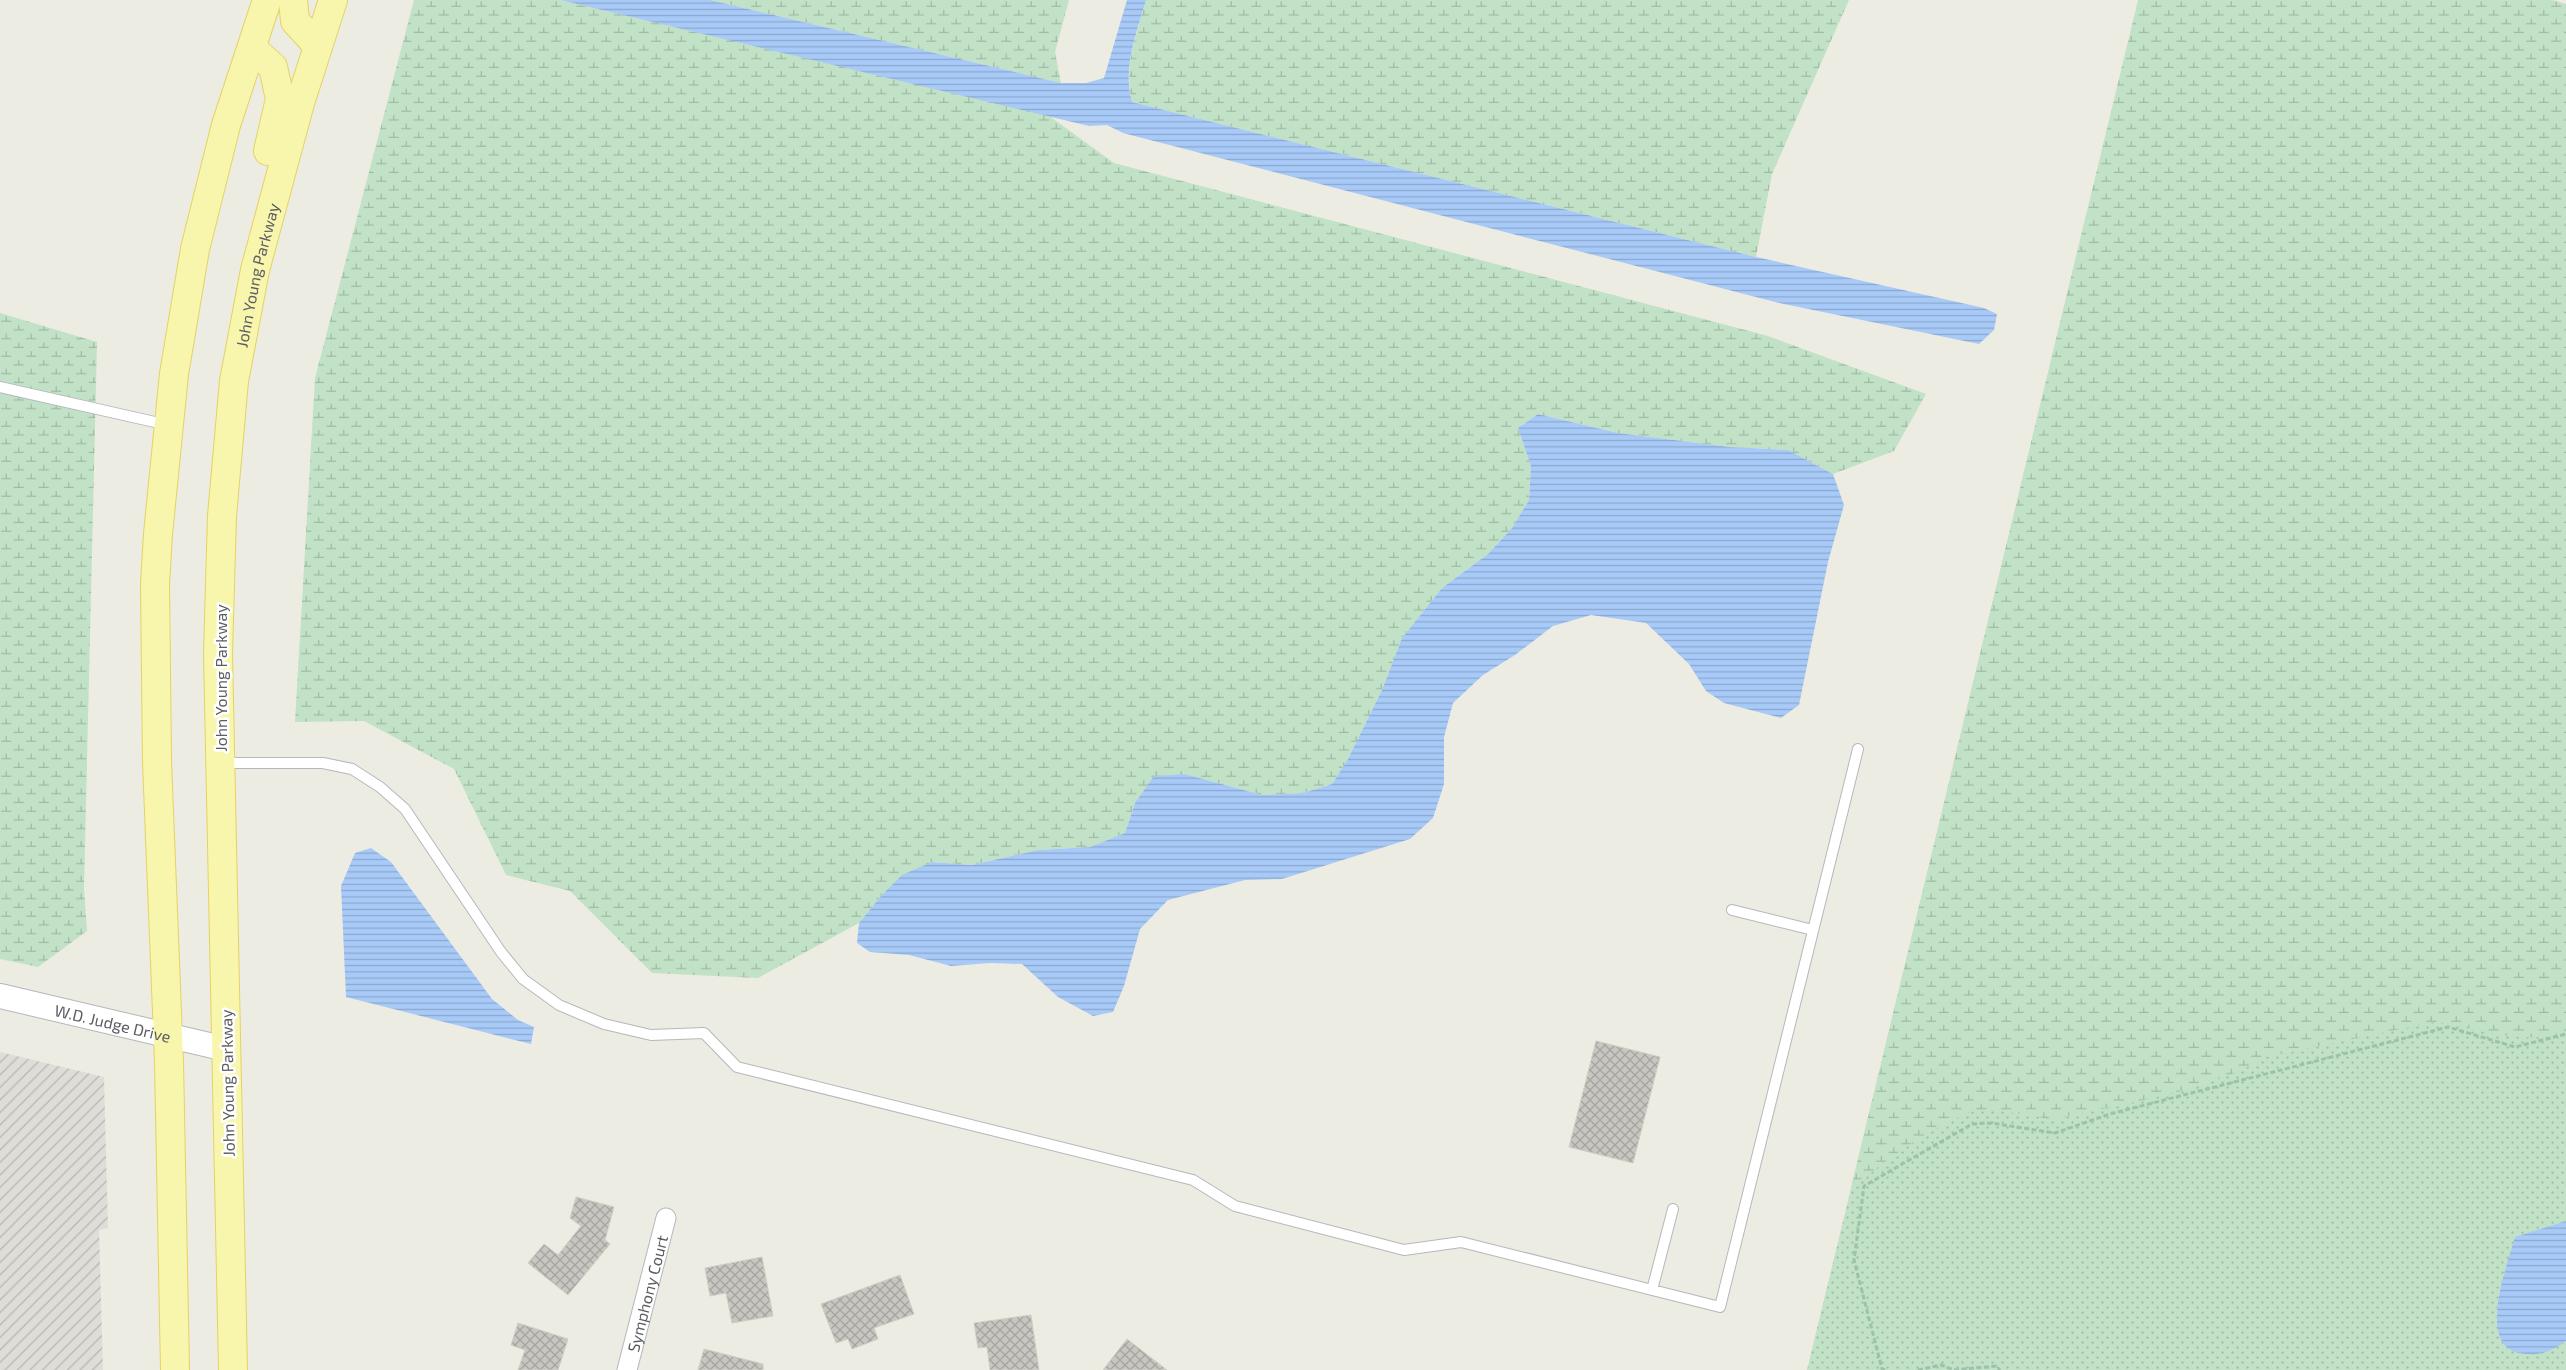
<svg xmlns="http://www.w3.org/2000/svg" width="2566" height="1370" viewBox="0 0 2566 1370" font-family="'Exo 2',sans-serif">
  <defs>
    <pattern id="industrial-furrows" width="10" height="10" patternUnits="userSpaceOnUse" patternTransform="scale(1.25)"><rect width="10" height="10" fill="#deddd7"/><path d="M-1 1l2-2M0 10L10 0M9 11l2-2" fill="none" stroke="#b7b6b2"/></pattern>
    <pattern id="grass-dots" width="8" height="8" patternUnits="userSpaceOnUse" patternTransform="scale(1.25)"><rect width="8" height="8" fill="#c1e2c6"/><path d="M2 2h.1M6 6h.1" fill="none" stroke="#a0baa4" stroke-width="1.8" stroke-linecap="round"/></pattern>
    <pattern id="wetland-marsh" width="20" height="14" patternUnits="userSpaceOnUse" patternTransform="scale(1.25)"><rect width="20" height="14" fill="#c1e2c6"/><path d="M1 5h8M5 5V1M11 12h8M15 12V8" fill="none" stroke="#a0baa4"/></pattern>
    <pattern id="water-rules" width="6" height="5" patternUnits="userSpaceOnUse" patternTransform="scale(1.25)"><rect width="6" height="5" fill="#a8caf8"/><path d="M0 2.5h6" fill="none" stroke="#8ca7cc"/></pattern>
    <pattern id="building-cross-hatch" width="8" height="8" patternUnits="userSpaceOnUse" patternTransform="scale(1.25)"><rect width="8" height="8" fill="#c8c6c0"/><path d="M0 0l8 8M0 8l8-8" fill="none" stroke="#a5a49f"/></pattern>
  </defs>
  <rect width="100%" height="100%" fill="#edece3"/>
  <!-- industrial -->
  <path fill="url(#industrial-furrows)" d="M0 1052 104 1077 108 1228 99 1230 103 1370H0Z"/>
  <!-- grass -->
  <path fill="url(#grass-dots)" d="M2084 224 2566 347V1370H1807Z"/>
  <!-- wetland -->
  <path fill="url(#wetland-marsh)" d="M414 0H560L1048 115 1114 163 1768 336 1926 394 1894 451 1833 474 1788 450 1730 447 1618 433 1538 414 1518 428 1531 466 1529 500 1512 528 1488 554 1442 588 1402 638 1382 690 1348 759 1332 784 1303 793 1262 795 1185 774 1135 803 1125 833 1090 847 1038 850 972 865 932 862 881 896 859 923 758 978 652 973 570 891 506 875 454 769 364 721 295 722 315 378Z
    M710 0H1069L1055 52 1061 83Z
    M1146 0H1849L1772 174 1756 257 1132 102C1123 68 1137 33 1146 0Z
    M2138 0H2552L2566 4V1036C2543 1037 2519 1039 2496 1034 2475 1030 2457 1024 2435 1022L2265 1057C2213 1091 2119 1104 2057 1119 2030 1118 2001 1107 1974 1111 1968 1112 1961 1116 1956 1119 1917 1136 1884 1162 1851 1188Z
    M0 313 97 342 84 888 87 931 38 967 0 959Z"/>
  <!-- water -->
  <path fill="url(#water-rules)" d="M560 0H710L1061 83H1086L1104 78 1127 0H1146C1137 32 1122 69 1132 102L1756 257 1984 308 1997 314 1994 330 1979 344 1779 303 1123 133 1107 125 1089 126Z
    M1538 414 1618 433 1730 447 1788 450 1833 474 1844 505 1828 562 1799 705 1781 718 1724 703 1706 691 1689 664 1646 623 1591 615 1553 626 1515 655 1483 675 1453 703 1444 737V784L1433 818 1410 839 1282 879 1245 880 1168 900 1140 929 1124 986 1113 1012 1093 1016 1058 997 1022 964 990 963 951 966 909 955 870 952 857 943 859 923 881 896 902 875 932 862 972 865 1038 850 1090 847 1125 833 1135 803 1154 776 1185 774 1262 795 1303 793 1332 784 1348 759 1382 690 1402 638 1442 588 1488 554 1512 528 1529 500 1531 466 1518 428Z
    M371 848 391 862 492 999 518 1020 534 1027 531 1044 346 997 341 886 355 853Z
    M2566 1221V1341C2550 1352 2538 1357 2519 1353 2476 1344 2508 1263 2515 1237Z"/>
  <!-- building -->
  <path fill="url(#building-cross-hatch)" stroke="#d1cec2" d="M1596 1041 1660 1057 1633 1163 1569 1147Z
    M576 1197 614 1207 605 1240 610 1244 568 1295 528 1263 544 1244 558 1255 581 1226 570 1218Z
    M762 1257 773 1316 732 1323 726 1293 710 1296 705 1268Z
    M900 1275 914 1314 874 1328 878 1339 852 1349 848 1339 836 1343 821 1304Z
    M1031 1315 1039 1370H990L987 1347 978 1348 974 1323Z
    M518 1323 568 1339 558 1370H518L525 1350 511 1345Z
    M1127 1339 1167 1370H1103Z
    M704 1349 763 1364V1370H698Z"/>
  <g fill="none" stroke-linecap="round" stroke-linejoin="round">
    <!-- service casing -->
    <g stroke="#b5b7bc" stroke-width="12">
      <path id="service" d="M0 387 168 425
        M222 763H323L352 769 380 787 405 809 501 952 523 979 559 1005 604 1024 651 1035 704 1033 737 1067 1193 1180 1235 1206 1404 1250 1461 1242 1720 1307 1858 749
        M1732 910 1813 930
        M1652 1290 1673 1209"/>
    </g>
    <!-- minor casing -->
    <g stroke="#b5b7bc" stroke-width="21">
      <g id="minor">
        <path id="s1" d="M627 1370 666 1218"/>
      </g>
    </g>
    <!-- tertiary casing -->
    <g stroke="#b5b7bc" stroke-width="26">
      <g id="tertiary">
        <path id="s2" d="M0 996 226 1049"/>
      </g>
    </g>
    <!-- primary casing -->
    <g stroke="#e5d263" stroke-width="30">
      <g id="primary">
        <path d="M293 0 295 21 318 46"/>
        <path d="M252 48 273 67 280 99 268 151"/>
        <path d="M175 1370 169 1062 157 762 155 584 158 534 174 374 195 249 226 125 267 0"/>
        <path id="s3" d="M233 1370 218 653 222 516 234 381 255 270 300 103 333 0"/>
      </g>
    </g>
    <!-- path -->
    <path stroke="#9bc2ab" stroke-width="3" stroke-dasharray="5 2.5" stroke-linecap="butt" d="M1885 1370 1882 1369 1854 1260 1864 1186 1972 1124 1991 1123 2055 1133 2110 1114 2448 1027 2515 1047 2566 1034
      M1918 1370 1941 1365 1954 1370 1996 1366 2000 1370"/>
    <!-- service -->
    <use href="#service" stroke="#fff" stroke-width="10"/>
    <!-- minor -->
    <use href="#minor" stroke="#fff" stroke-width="19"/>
    <!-- tertiary -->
    <use href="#tertiary" stroke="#fff" stroke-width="24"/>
    <!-- primary -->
    <use href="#primary" stroke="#f8f6ac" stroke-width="28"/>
  </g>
  <g text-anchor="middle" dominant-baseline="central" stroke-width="5" stroke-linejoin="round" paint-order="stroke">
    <!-- street labels -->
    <g font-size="16" fill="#5b5d62" stroke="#fff">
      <text stroke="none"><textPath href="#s3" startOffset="1098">John Young Parkway</textPath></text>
      <text transform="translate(220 678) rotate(-90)">John Young Parkway</text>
      <text stroke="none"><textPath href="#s2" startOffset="116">W.D. Judge Drive</textPath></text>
      <text transform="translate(227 1083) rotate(-91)">John Young Parkway</text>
      <text stroke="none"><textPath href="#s1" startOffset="79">Symphony Court</textPath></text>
    </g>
  </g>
</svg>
